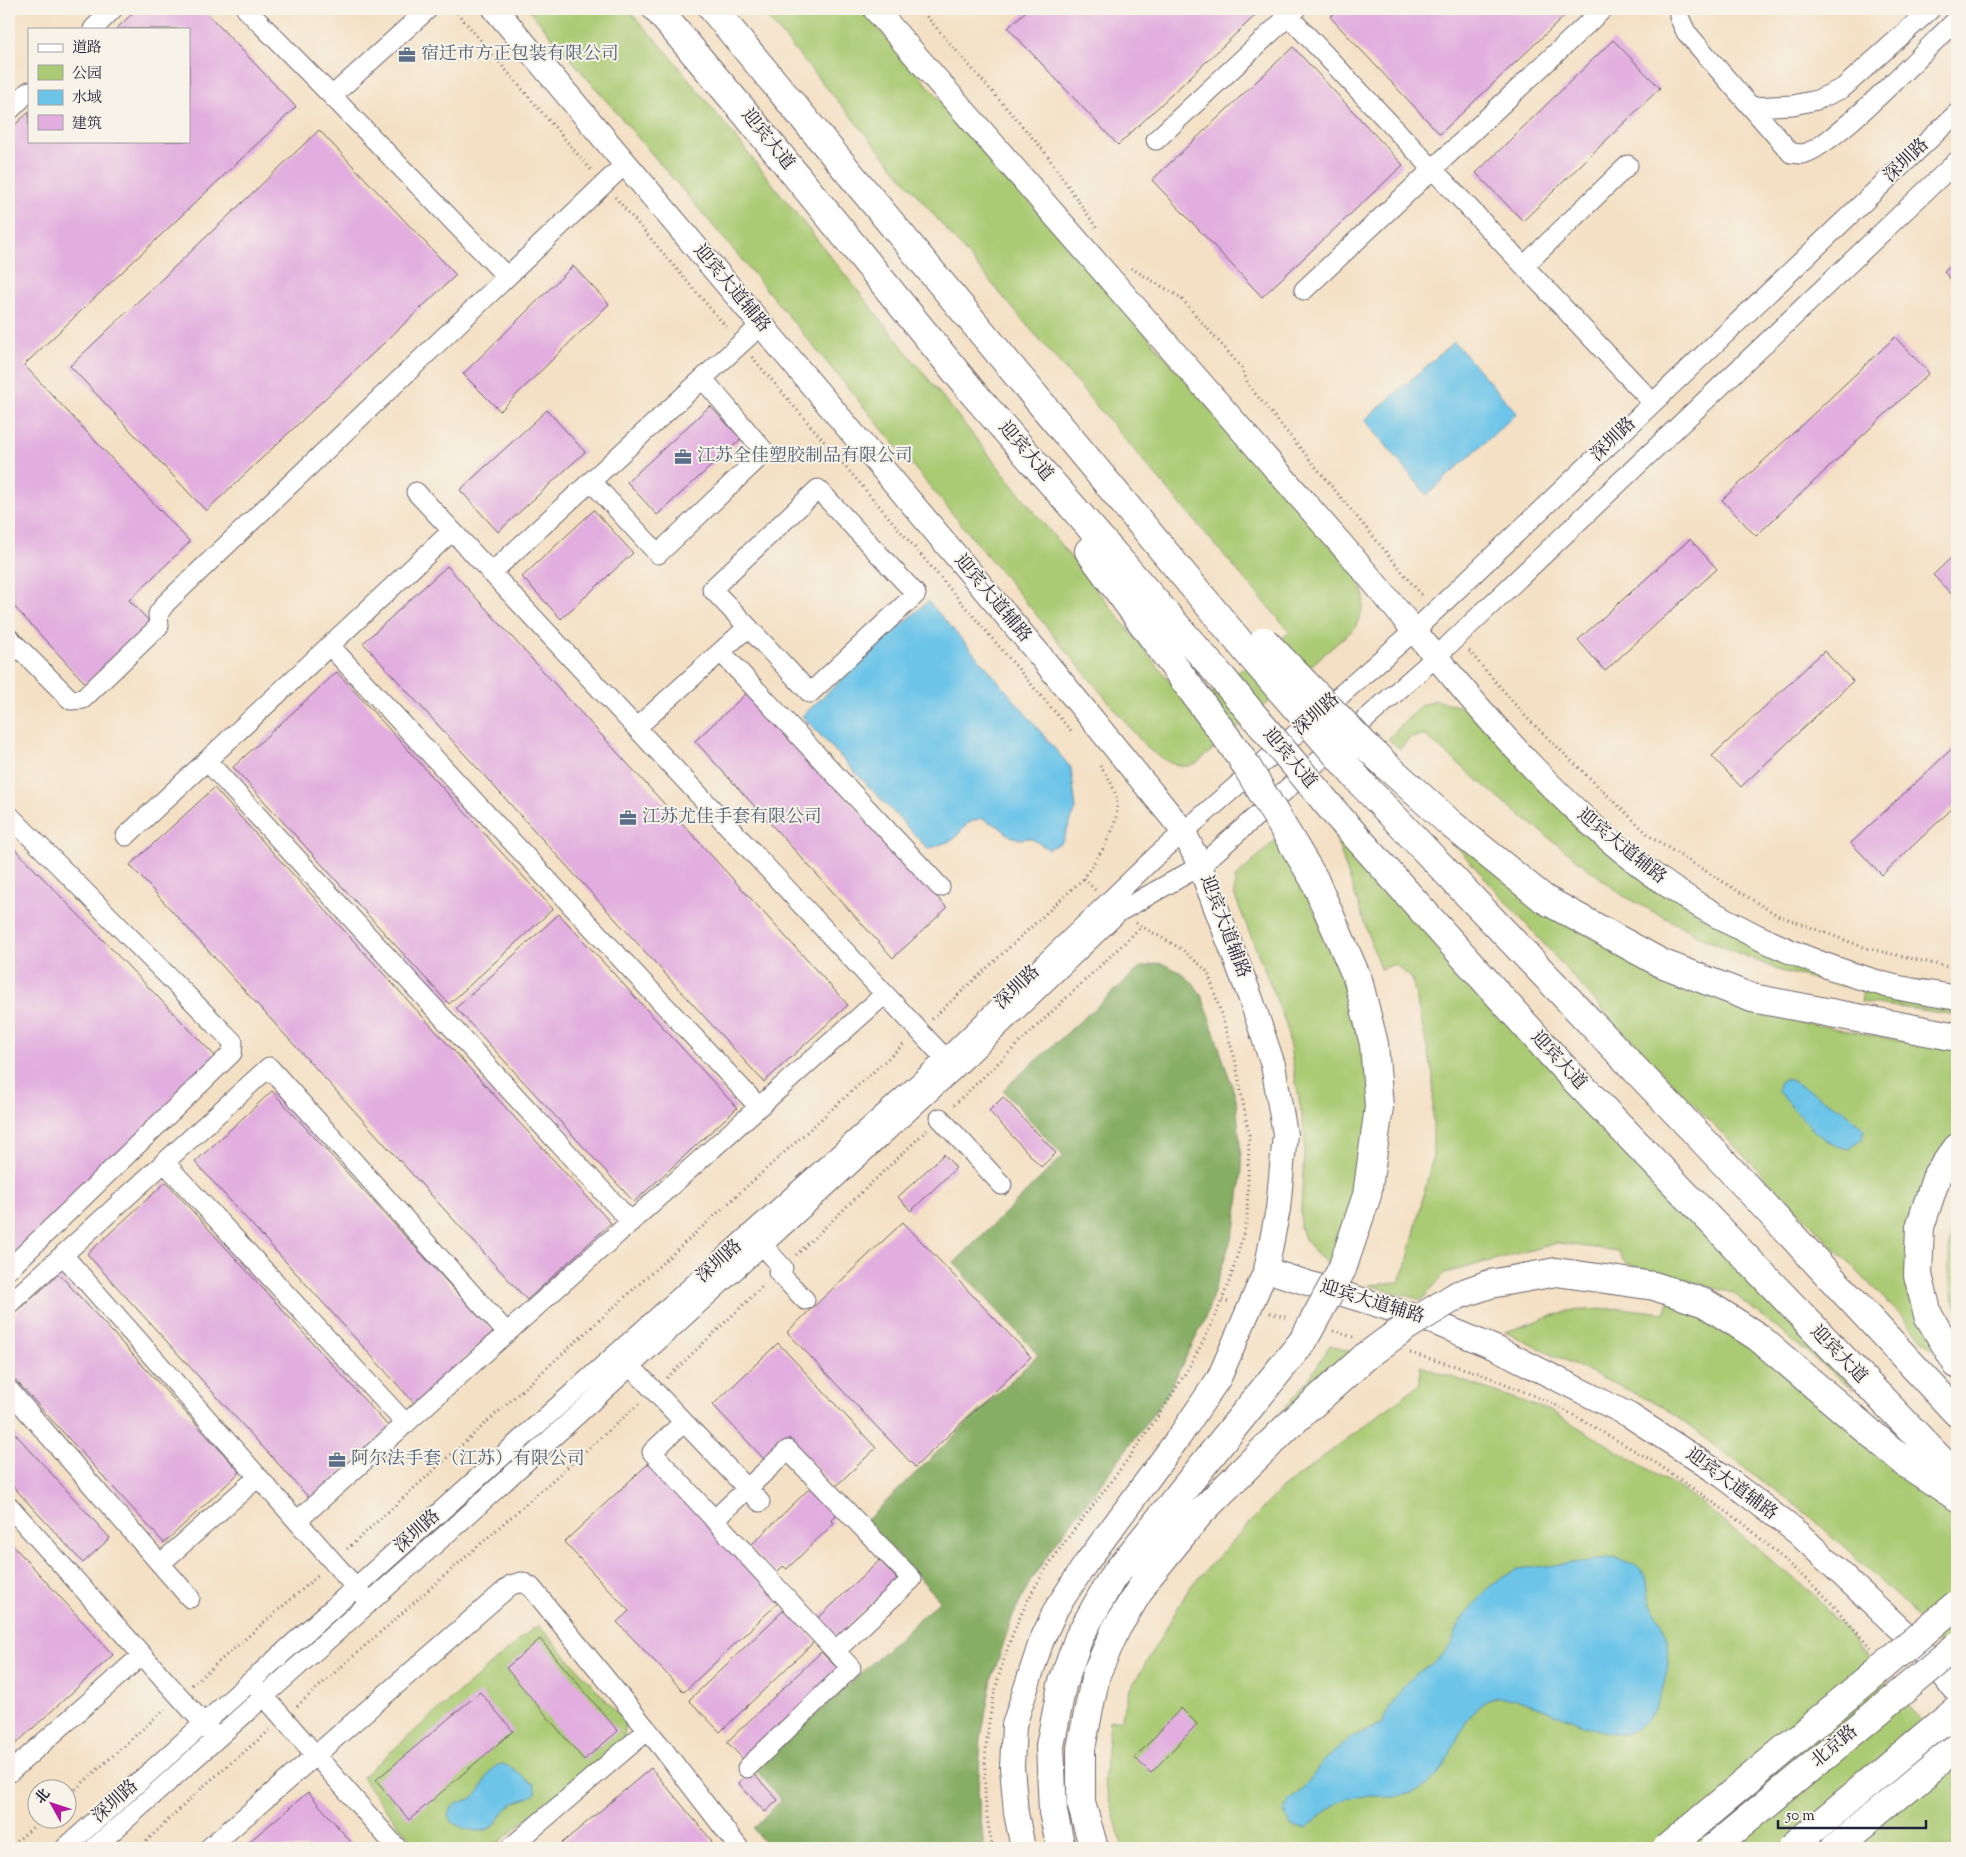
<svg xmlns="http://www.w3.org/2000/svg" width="1966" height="1857" viewBox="0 0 1966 1857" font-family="'Sorts Mill Goudy','Noto Serif SC',serif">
  <rect width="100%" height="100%" fill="#f7f3e8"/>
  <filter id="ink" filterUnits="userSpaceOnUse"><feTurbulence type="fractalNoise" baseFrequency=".02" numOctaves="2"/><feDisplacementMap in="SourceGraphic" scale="10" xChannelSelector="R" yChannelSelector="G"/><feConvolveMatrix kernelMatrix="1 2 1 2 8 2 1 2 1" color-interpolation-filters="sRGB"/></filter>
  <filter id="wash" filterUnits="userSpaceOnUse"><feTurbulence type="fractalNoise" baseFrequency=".0096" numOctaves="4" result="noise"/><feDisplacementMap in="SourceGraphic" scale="20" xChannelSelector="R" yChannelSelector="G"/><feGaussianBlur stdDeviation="1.12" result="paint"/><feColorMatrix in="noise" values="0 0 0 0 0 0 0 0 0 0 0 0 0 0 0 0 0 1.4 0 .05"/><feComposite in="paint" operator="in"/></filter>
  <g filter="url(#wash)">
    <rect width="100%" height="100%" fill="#f4e0c4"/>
    <!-- green -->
    <path fill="#aaca73" stroke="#667657" d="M528 9H627L668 53 1191 708 1290 632 1021 318 760 9H861L1358 577C1368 598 1364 607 1355 628L1197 763C1179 772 1162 759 1147 748L721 235Z
      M1435 700 1466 708 1698 915 1957 1004V1015L1861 1002 1863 991 1781 971 1709 941 1622 895 1501 800 1426 736 1411 737 1400 749 1388 739 1420 706Z
      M1422 808 1638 963 1764 1015 1897 1040 1957 1043V1137L1916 1214 1941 1357 1621 1030Z
      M1332 827 1855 1391 1733 1293 1625 1263 1618 1251 1557 1243 1445 1273 1422 1300 1369 1285 1399 1282 1406 1267 1433 1156V1075L1412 979 1395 964 1380 969Z
      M1281 835 1367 1033 1373 1110 1363 1188 1334 1271 1306 1242 1300 1227 1305 1135 1286 1024 1234 894 1235 878Z
      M1957 1204V1309C1944 1281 1948 1233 1957 1204Z
      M1669 1299 1715 1316 1869 1438 1957 1523V1666L1910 1609 1811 1517 1662 1406 1505 1332 1567 1311 1622 1308 1664 1313Z
      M1330 1345 1360 1355 1227 1479 1309 1379Z
      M1420 1366 1553 1412 1691 1495 1813 1594 1957 1762V1848H1123L1104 1781 1110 1720H1121L1129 1692 1190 1587 1282 1488 1420 1384Z
      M539 1626 626 1722 624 1738 492 1848H417L367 1785 362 1777 532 1629Z"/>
    <!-- forest -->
    <path fill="#87ae65" stroke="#546850" d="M1161 963 1180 972 1194 984 1203 999 1236 1098 1242 1169 1236 1224 1204 1322 1165 1398 1058 1540 1031 1580 1012 1618 992 1678 981 1738 978 1792 984 1848H768L754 1829 781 1800 756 1770 940 1600 866 1521 1038 1355 954 1263 1063 1156 1003 1090 1141 967Z"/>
    <!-- water -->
    <path fill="#6cc4e9" stroke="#477392" d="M1454 342 1517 413 1427 495 1365 420Z
      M928 601 988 669 1071 768 1076 809 1062 842 1049 849 1030 838 1020 839 1010 836 998 826 981 818 968 823 953 840 928 849 802 716Z
      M1784 1079 1790 1080 1842 1109 1864 1129 1862 1139 1849 1149C1820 1146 1797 1112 1778 1091L1779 1083Z
      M1616 1558C1628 1562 1638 1565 1645 1575 1649 1583 1647 1593 1650 1601 1655 1614 1664 1626 1667 1639 1674 1666 1657 1727 1627 1733 1589 1741 1515 1680 1483 1703 1457 1722 1452 1766 1428 1784 1400 1806 1372 1789 1341 1801 1329 1805 1317 1822 1306 1829L1291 1826 1285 1811 1289 1800 1303 1789 1325 1759 1353 1737 1381 1724 1401 1688 1414 1675 1439 1659 1451 1644 1461 1620 1487 1590 1503 1576 1519 1569Z
      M502 1764C515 1767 522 1779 534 1784L536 1793C528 1800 516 1800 508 1807 502 1813 499 1821 493 1826 481 1836 463 1829 452 1822L449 1815 452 1807C460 1800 470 1802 477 1794 486 1784 488 1766 502 1764Z"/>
    <g id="blocks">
      <!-- building -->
      <path fill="#e2aedf" d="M137 9H203L296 107 24 365 190 542 129 600 151 623 86 684 9 601V130L29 112V141H189V29H116Z
        M1028 9H1255L1259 12 1118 145 1008 28Z
        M1338 9H1572L1440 134 1330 17Z
        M1613 40 1660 88 1523 221 1476 173Z
        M1293 47 1403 165 1262 297 1152 180Z
        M319 130 456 275 206 511 70 366Z
        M1957 260V286L1944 272Z
        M573 266 609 304 500 411 463 374Z
        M1895 337 1929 373 1756 536 1722 500Z
        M710 406 741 439 657 515 627 482Z
        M547 410 585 452 498 532 460 490Z
        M594 510 633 553 561 619 522 577Z
        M1690 539 1717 569 1605 671 1578 640Z
        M1957 552V600L1933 575Z
        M447 566 848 1005 764 1082 363 643Z
        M1824 651 1853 681 1741 787 1712 756Z
        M337 672 553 909 449 1004 233 767Z
        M749 691 947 908 893 958 695 741Z
        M1957 744V804L1882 875 1851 843Z
        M214 788 611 1223 527 1300 130 865Z
        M9 843 217 1058 9 1259Z
        M559 914 737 1108 634 1202 456 1008Z
        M272 1091 493 1332 415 1404 195 1162Z
        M1003 1097 1056 1153 1041 1167 989 1111Z
        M944 1154 956 1168 911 1211 898 1197Z
        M166 1182 390 1428 311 1500 87 1254Z
        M903 1222 1031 1357 915 1467 787 1332Z
        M59 1274 240 1472 164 1543 9 1373V1319Z
        M778 1343 876 1448 835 1487 789 1438 765 1460 713 1405Z
        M9 1427 110 1538 83 1563 9 1482Z
        M650 1462 780 1601 684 1692 617 1622 629 1611 564 1542Z
        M813 1485 839 1513 831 1520 834 1523 787 1569 783 1566 775 1574 749 1547Z
        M9 1541 113 1655 9 1750Z
        M880 1560 897 1579 834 1639 816 1620Z
        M785 1609 815 1641 720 1732 689 1700Z
        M540 1639 618 1731 584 1760 506 1668Z
        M821 1652 839 1670 745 1761 727 1742Z
        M480 1692 513 1731 409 1820 376 1780Z
        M1181 1708 1197 1724 1151 1773 1135 1758Z
        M651 1768 712 1841 704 1848H556Z
        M751 1771 778 1800 765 1812 738 1783Z
        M308 1792 356 1848H242Z"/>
    </g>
  </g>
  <g filter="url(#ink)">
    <use href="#blocks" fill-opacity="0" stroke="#6c646b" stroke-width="1"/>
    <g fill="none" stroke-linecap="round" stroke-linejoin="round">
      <!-- minor casing -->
      <g stroke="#6c646b" stroke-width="21">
        <path id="minor" d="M246 9 332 96 428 9
          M1282 9 1653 403
          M1679 9V17L1686 32 1791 153C1794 153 1799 154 1802 154 1831 150 1931 44 1957 19
          M93 29 113 9
          M332 96 507 277
          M1753 107 1793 105 1817 100 1843 88 1931 9
          M9 111 29 91
          M1156 140 1296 9
          M1524 266 1628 165
          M1304 290 1603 9
          M591 481 658 554 765 452 703 379
          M416 492 954 1068
          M491 573 761 325
          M9 638 71 700 83 699 159 626 158 614 165 604 625 164
          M330 646 759 1107
          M721 652 940 887
          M636 728 748 627 712 589 818 489 916 594 810 693 748 627
          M207 761 631 1222
          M9 817 10 816 233 1042 232 1053 9 1269
          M126 836 452 531
          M940 1118 1002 1185
          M164 1162 406 1424
          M754 1236 783 1268
          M63 1255 297 1521 885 994
          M778 1272 805 1300
          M9 1304 269 1067 507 1333
          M622 1357 760 1502
          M9 1390 190 1598
          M684 1422 652 1452 851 1668 747 1768
          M9 1506 213 1734
          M714 1520 788 1450 912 1579 835 1651
          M297 1521 364 1597
          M160 1564 258 1477
          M256 1687 397 1848
          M9 1773 142 1655
          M65 1848 945 1059 1155 857 1415 630 1957 113
          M94 1848 470 1513 955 1069 1119 912 1200 866 1437 656 1957 161
          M209 1848 511 1585 522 1582 531 1587 663 1749 739 1848
          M510 1848 648 1730"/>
      </g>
      <!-- major casing -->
      <g stroke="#6c646b" stroke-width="26">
        <path id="major" d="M495 9 1038 653 1184 832 1200 866 1251 999 1273 1065 1285 1134 1278 1209 1266 1270 1433 1322 1500 1350 1629 1415 1723 1476 1798 1533 1918 1646 1957 1691
          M875 9C1035 192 1194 376 1354 559 1453 674 1545 802 1672 888 1736 931 1809 963 1883 984 1907 991 1933 993 1957 998
          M1023 1848 1016 1813 1012 1767 1014 1725 1041 1642 1056 1609 1084 1566 1179 1437 1219 1378 1266 1270"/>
      </g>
      <!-- highway casing -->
      <g stroke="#6c646b" stroke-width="30">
        <path id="highway" d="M657 9 746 114 974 394 1223 679
          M713 9 1251 656
          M1089 551 1199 700
          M1388 767 1451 824 1544 899 1661 963 1752 998 1957 1037
          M1364 786 1700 1137 1957 1413
          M1336 814 1562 1066 1957 1477
          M1296 849 1314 879 1358 980 1374 1044 1379 1107 1367 1195 1342 1269
          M1957 1148 1937 1175 1920 1227 1918 1275 1928 1315 1957 1364
          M1458 1295 1490 1284 1556 1272 1654 1286 1705 1303 1758 1337 1907 1464 1957 1497
          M1061 1848 1053 1812 1050 1746 1062 1685 1079 1637 1112 1578 1303 1341
          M1094 1848 1081 1803V1748L1096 1674 1116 1629 1147 1578 1200 1513 1286 1428 1365 1357"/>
      </g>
      <!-- path -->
      <path stroke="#6c646b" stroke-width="3" stroke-dasharray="1 4" stroke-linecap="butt" d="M454 9 591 170
        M920 9 1044 151 1096 227
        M615 197 728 329
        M1131 268 1180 297 1241 367 1249 386 1423 597
        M752 357 1072 732
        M1469 651 1527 718 1652 838 1777 915 1866 948 1957 969
        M1095 890 1084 878C1100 852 1126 822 1114 790 1111 781 1105 773 1100 766
        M1136 923 1183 950 1208 972 1235 1059 1249 1135 1247 1221 1232 1274 1222 1300 1231 1303
        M932 1019 1084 878
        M954 1105 1142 926
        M796 1255 927 1130
        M1270 1313 1288 1318
        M1333 1331 1353 1337
        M1410 1353 1479 1373 1554 1404 1656 1463 1743 1523 1827 1598 1871 1649
        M667 1378 764 1285
        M347 1549 905 1043
        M192 1685 320 1574
        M297 1706 641 1402
        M68 1796 165 1709
        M9 1848 41 1820
        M139 1848 205 1785 270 1730
        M993 1848C970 1758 997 1642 1048 1566 1063 1543 1081 1521 1098 1499 1144 1438 1193 1372 1222 1300"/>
      <!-- minor -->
      <use href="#minor" stroke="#fff" stroke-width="19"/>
      <!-- major -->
      <use href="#major" stroke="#fff" stroke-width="24"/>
      <!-- highway -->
      <use href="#highway" stroke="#fff" stroke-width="28"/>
      <!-- highway-bridge casing -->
      <g stroke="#6c646b" stroke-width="30" stroke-linecap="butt">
        <path id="highway-bridge" d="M1264 641 1363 743 1388 767
          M1251 656 1364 786
          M1223 679 1336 814
          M1199 700 1241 757 1296 849
          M1303 1341 1342 1269
          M1365 1357 1407 1326 1458 1295
          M1667 1848 1957 1604
          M1713 1848 1957 1646
          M1791 1848 1957 1709
          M1835 1848 1957 1747"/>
      </g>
      <!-- highway-bridge -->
      <use href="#highway-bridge" stroke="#fff" stroke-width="28"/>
    </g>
  </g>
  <!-- icons -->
  <defs>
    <g id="office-bare" transform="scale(1.35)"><path d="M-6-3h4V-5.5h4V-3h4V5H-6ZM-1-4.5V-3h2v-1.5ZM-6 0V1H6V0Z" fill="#5c6f8a" stroke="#f7f3e8" stroke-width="2.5" paint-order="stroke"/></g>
  </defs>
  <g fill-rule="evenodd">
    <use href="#office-bare" x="407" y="55"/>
    <use href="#office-bare" x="683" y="457"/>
    <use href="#office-bare" x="628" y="818"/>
    <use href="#office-bare" x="337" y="1460"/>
  </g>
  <g text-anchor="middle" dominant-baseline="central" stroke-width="4" stroke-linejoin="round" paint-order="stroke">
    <!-- service labels -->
    <g font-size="18" fill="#4e5e75" stroke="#f7f3e8" text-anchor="start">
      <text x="421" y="55">宿迁市方正包装有限公司</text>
      <text x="697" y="457">江苏全佳塑胶制品有限公司</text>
      <text x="642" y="818">江苏尤佳手套有限公司</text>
      <text x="351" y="1460">阿尔法手套（江苏）有限公司</text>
    </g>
    <!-- street labels -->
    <g font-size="18" fill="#22223b" stroke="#f7f3e8">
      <text transform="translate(767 140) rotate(51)">迎宾大道</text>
      <text transform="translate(1907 161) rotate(-44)">深圳路</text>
      <text transform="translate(731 289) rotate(50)">迎宾大道辅路</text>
      <text transform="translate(1614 440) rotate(-44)">深圳路</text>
      <text transform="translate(1025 452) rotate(49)">迎宾大道</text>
      <text transform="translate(992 599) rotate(50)">迎宾大道辅路</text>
      <text transform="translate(1317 715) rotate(-41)">深圳路</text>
      <text transform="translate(1289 759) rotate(50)">迎宾大道</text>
      <text transform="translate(1621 847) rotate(39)">迎宾大道辅路</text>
      <text transform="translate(1224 927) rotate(69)">迎宾大道辅路</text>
      <text transform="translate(1018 988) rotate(-44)">深圳路</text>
      <text transform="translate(1558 1061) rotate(47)">迎宾大道</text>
      <text transform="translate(720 1262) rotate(-42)">深圳路</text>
      <text transform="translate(1372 1303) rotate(17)">迎宾大道辅路</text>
      <text transform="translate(1838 1355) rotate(46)">迎宾大道</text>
      <text transform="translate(1731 1485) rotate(36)">迎宾大道辅路</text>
      <text transform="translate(418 1532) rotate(-42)">深圳路</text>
      <text transform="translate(1835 1747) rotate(-40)">北京路</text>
      <text transform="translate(116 1802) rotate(-42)">深圳路</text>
    </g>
  </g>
  <!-- margin -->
  <rect width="1966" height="1857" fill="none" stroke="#f7f3e8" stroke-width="30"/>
  <!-- legend -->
  <rect x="28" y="28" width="162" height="115" fill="#f7f3e8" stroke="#a29fa3"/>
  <rect x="38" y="44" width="25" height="8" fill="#ffffff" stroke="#a29fa3"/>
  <text x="72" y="52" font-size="15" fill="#22223b">道路</text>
  <rect x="38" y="65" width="25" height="15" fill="#aaca73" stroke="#a29fa3"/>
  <text x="72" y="78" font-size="15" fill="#22223b">公园</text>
  <rect x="38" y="90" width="25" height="15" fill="#6cc4e9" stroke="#a29fa3"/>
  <text x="72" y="102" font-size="15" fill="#22223b">水域</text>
  <rect x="38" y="115" width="25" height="15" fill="#e2aedf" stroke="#a29fa3"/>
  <text x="72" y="128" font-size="15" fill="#22223b">建筑</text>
  <!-- north arrow -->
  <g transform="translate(52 1804) rotate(310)"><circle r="24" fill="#f7f3e8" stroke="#a29fa3"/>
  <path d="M0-4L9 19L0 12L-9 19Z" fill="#b5179e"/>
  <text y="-8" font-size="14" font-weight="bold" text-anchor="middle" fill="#22223b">北</text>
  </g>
  <!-- scale -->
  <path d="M1778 1820v8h148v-8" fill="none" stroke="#22223b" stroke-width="2.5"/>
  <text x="1786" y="1820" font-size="15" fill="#22223b" stroke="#f7f3e8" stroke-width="4" paint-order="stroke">50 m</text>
</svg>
